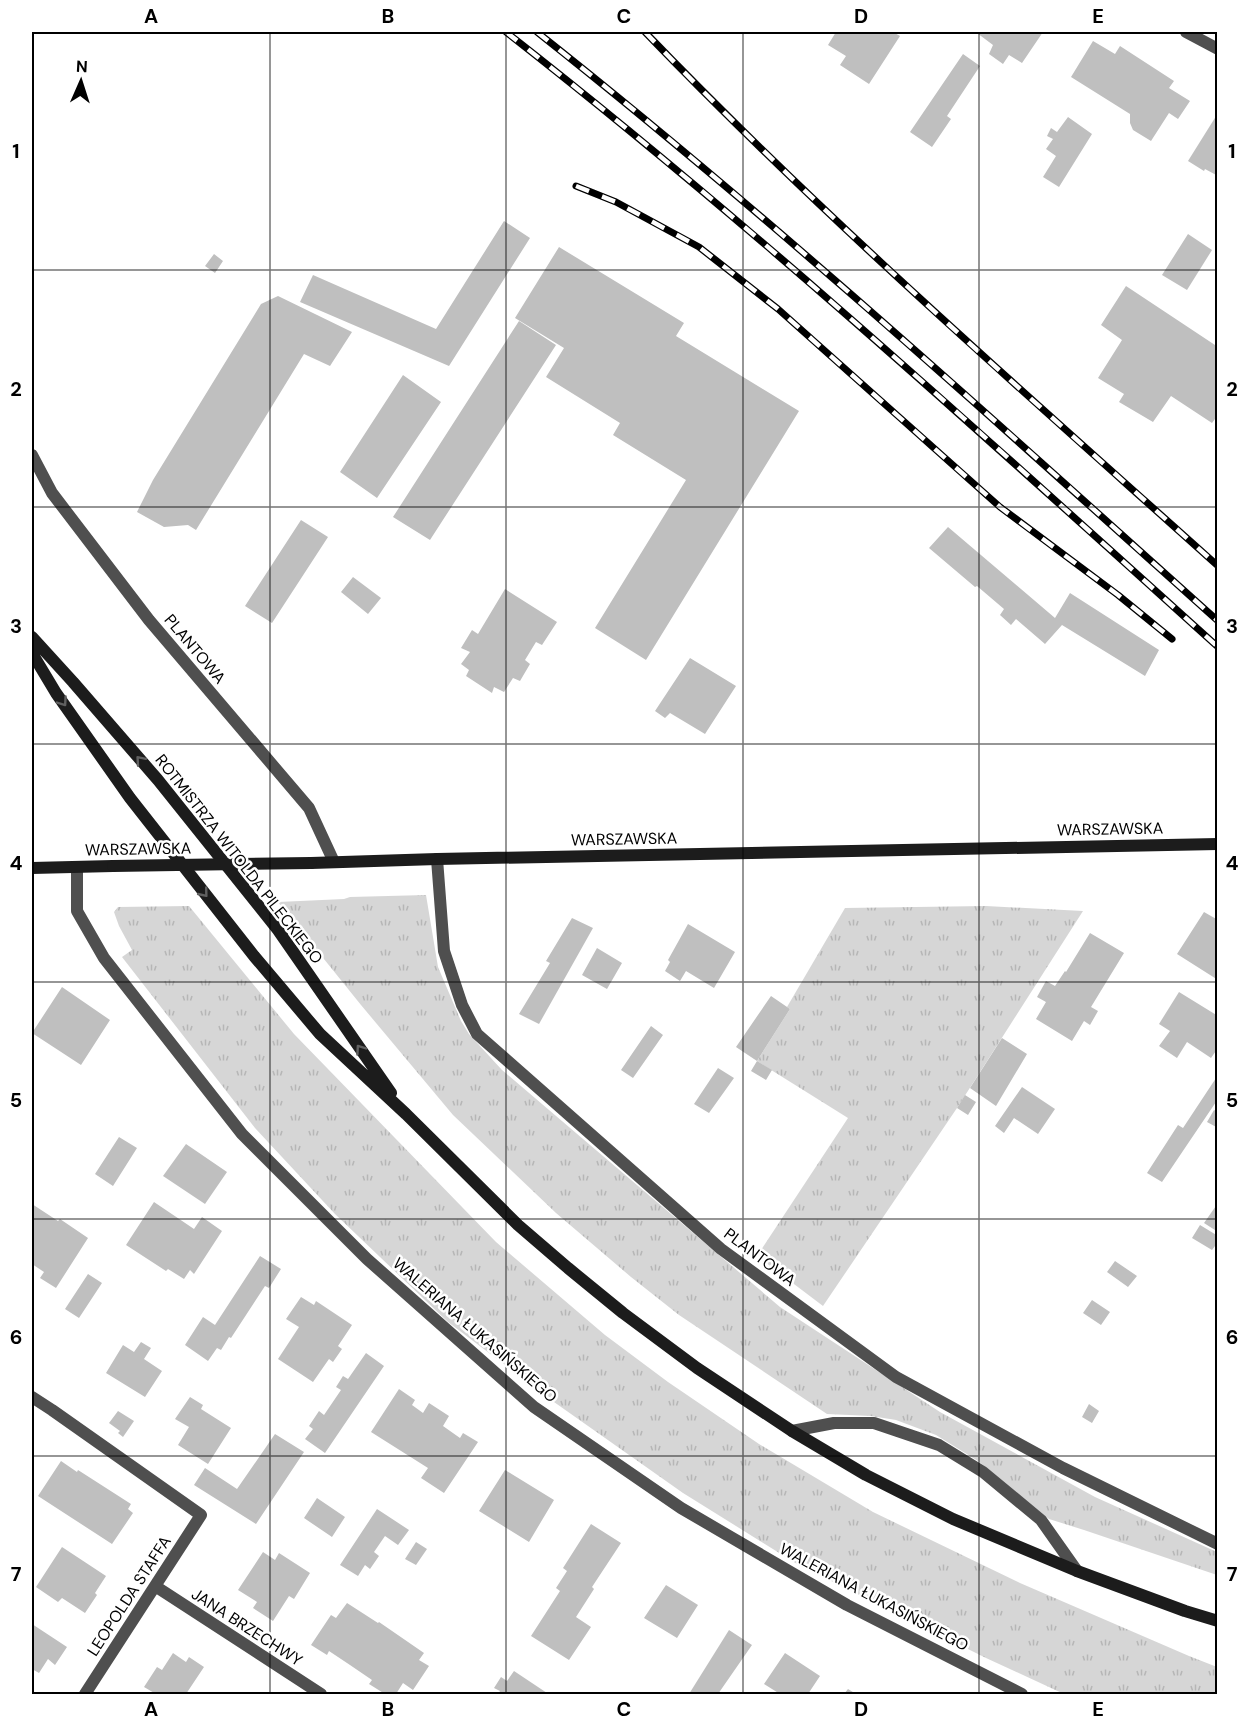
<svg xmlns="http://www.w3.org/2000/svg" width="1249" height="1726" viewBox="0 0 1249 1726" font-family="'DM Sans',sans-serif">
  <defs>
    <pattern id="grass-tufts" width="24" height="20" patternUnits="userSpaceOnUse" patternTransform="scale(1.5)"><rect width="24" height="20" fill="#d6d6d6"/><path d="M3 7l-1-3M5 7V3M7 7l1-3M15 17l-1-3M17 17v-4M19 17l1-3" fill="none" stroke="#b6b6b6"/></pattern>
  </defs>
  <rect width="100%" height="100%" fill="#fff"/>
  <!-- grass -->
  <path fill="url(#grass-tufts)" d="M426 895 438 967 461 1021 469 1034 502 1070 780 1307 940 1412 1095 1497 1217 1552V1575L1084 1530 1049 1519 978 1461 936 1435 896 1420 871 1416 827 1414 679 1315 631 1277 556 1213 453 1115 361 1005 278 902 344 899 350 897Z
    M189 906 294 1034 496 1242 605 1335 668 1382 759 1444 873 1512 1020 1583 1189 1656 1217 1667V1694H1064L986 1658 797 1564 683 1493 554 1402 448 1322 335 1214 255 1128 122 957 132 950 119 926 114 912 118 907Z
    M986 906 1083 911 957 1108 823 1306 757 1256 848 1118 757 1061 790 1009 787 1007 845 908Z"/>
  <!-- building -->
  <path fill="#bfbfbf" d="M836 32H893L900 36 869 84 840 65 846 56 828 45Z
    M978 32H1043L1022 63 1009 55 1003 64 989 54 993 45 977 33Z
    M1093 41 1115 54 1120 46 1174 81 1169 88 1190 101 1178 119 1169 113 1151 141 1133 130 1130 123V114L1071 77Z
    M963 54 980 66 947 116 951 119 932 147 910 132Z
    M1218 113V176L1205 169 1204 171 1188 161Z
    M1068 117 1092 134 1059 187 1043 177 1056 156 1046 149 1053 139 1047 136 1051 128 1057 132Z
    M504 221 530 238 449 366 300 302 313 275 436 329Z
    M1188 234 1212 250 1187 290 1162 275Z
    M559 247 684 323 676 336 799 411 646 660 595 628 686 480 613 435 620 423 546 377 564 348 515 318Z
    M214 254 223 261 215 273 205 266Z
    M1126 286 1218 347V415L1212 423 1171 396 1153 422 1119 402 1124 394 1098 378 1122 340 1101 325Z
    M278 296 352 332 330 366 304 354 196 530 188 525 164 527 137 512 153 480 261 304Z
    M519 321 556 345 430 540 393 517Z
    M403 375 441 402 377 498 340 472Z
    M301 520 328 537 272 623 245 606Z
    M948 527 1055 618 1070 593 1159 650 1145 676 1062 625 1045 644 1016 619 1011 625 1000 615 1004 609 977 586 975 587 929 548Z
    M353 577 381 598 368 614 341 592Z
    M505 589 557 622 542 645 536 642 525 660 530 664 520 681 513 678 504 692 494 687 492 693 466 676 469 670 461 664 470 652 461 648 472 630 478 634Z
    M690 658 736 686 705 734 670 713 665 718 655 711Z
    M1204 912 1218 920V980L1177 954Z
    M572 918 593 928 539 1024 519 1014 550 963 546 961Z
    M688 924 735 952 714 988 686 971 680 981 665 971 670 962 668 960Z
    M1090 933 1124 953 1091 1007 1098 1011 1090 1025 1084 1021 1072 1041 1036 1019 1046 1002 1037 997 1046 981 1055 986 1065 971 1066 972Z
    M597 948 622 963 607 989 582 975Z
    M62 987 110 1020 81 1065 32 1033Z
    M1179 992 1218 1016V1048L1211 1058 1187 1042 1177 1058 1159 1046 1170 1031 1159 1024Z
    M771 996 790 1009 757 1061 736 1047Z
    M651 1026 663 1035 633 1078 621 1070Z
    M1002 1038 1027 1054 996 1106 970 1088Z
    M757 1061 772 1070 766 1080 751 1071Z
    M718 1068 734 1078 709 1113 694 1104Z
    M1218 1075V1099L1162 1182 1147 1173 1178 1125 1183 1128Z
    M1022 1087 1055 1109 1038 1134 1014 1118 1004 1133 995 1126Z
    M965 1095 976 1102 968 1115 957 1108Z
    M1214 1110 1218 1112V1128L1207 1122Z
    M119 1137 137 1148 113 1186 95 1174Z
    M186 1144 227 1172 205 1204 163 1176Z
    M154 1202 194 1229 202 1217 222 1231 194 1274 190 1270 184 1279 168 1269 166 1271 126 1245Z
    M1218 1203V1232L1204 1223Z
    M32 1204 58 1221 60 1219 88 1238 56 1288 40 1278 44 1272 32 1264Z
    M1200 1225 1218 1236V1242L1212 1250 1192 1238Z
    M260 1256 281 1269 269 1288 265 1286 231 1338 229 1337 221 1350 217 1348 208 1361 185 1345 203 1317 215 1325Z
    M1115 1261 1137 1276 1128 1287 1107 1272Z
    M88 1274 102 1283 79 1318 65 1309Z
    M301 1297 314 1305 316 1301 352 1325 338 1346 342 1349 333 1362 329 1359 313 1382 278 1359 299 1327 286 1319Z
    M1092 1300 1110 1312 1101 1325 1083 1313Z
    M141 1342 151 1348 144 1359 162 1371 145 1397 106 1373 123 1345 134 1352Z
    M366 1353 384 1366 325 1453 305 1439 313 1429 309 1426 319 1411 324 1415 341 1390 336 1387 343 1376 348 1379Z
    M399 1389 415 1400 412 1405 423 1413 429 1403 449 1416 443 1426 460 1438 463 1433 478 1442 444 1493 421 1478 428 1468 371 1432Z
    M190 1397 203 1405 201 1409 231 1428 208 1464 178 1445 189 1427 175 1419Z
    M1089 1404 1099 1411 1092 1423 1082 1417Z
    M118 1411 134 1421 123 1437 118 1433 120 1431 109 1423Z
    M275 1434 304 1452 256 1524 194 1485 205 1468 237 1489Z
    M61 1461 77 1472 78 1470 131 1504 128 1509 133 1513 112 1544 38 1496Z
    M505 1470 554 1500 529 1542 479 1511Z
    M317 1498 345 1517 332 1537 304 1518Z
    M377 1509 409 1530 398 1545 385 1536 374 1552 379 1556 370 1569 365 1565 358 1576 340 1565Z
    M591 1524 621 1543 592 1587 594 1589 576 1617 591 1627 569 1660 531 1636 560 1591 556 1588 567 1571 563 1568Z
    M416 1542 427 1549 416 1565 405 1559Z
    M62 1547 106 1576 95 1593 97 1595 85 1613 62 1598 58 1602 36 1587Z
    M263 1552 275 1560 279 1553 310 1573 294 1599 289 1596 273 1621 253 1608 257 1602 238 1590Z
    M666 1585 698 1605 677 1638 644 1618Z
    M347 1603 378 1623 379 1622 424 1653 419 1660 429 1666 413 1690 403 1683 396 1694H385L369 1684 372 1680 350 1665 329 1651 327 1655 311 1645 331 1615 336 1618Z
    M32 1624 67 1647 55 1665 48 1659 39 1673 32 1669Z
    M729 1630 752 1645 718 1694H689Z
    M173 1653 186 1662 189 1657 204 1667 186 1694H156L144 1687 157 1667 162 1670Z
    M785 1653 820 1676 808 1694H780L764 1684Z
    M514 1671 547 1693 545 1694H498L500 1691 494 1688 501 1677 507 1681Z
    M848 1689 856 1694H844Z"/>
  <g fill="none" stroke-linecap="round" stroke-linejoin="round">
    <!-- service -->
    <path stroke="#4f4f4f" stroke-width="12" d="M32 455 52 493 149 620 309 808 334 862
      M792 1431 834 1423H874L939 1445 983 1472 1041 1520 1077 1571"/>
    <!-- minor -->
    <path stroke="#4f4f4f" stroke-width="12" d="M1186 32 1218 49
      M437 859 444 951 462 1005 477 1034 721 1249 896 1377 1063 1468 1218 1544
      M77 867V911L104 958 242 1134 367 1259 534 1407 681 1508 847 1605 1022 1694
      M32 1397 52 1410 201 1515 85 1694
      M155 1586 321 1694"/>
    <!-- secondary -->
    <path stroke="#1c1c1c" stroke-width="12" d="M32 637 73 682 158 780 278 930 391 1093
      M32 653 56 693 130 798 254 956 320 1034 406 1114 518 1225 568 1268 623 1313 697 1368 792 1431 866 1475 953 1519 1077 1571 1185 1611 1218 1621
      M311 863 437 859 1218 844
      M32 868 113 866"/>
    <!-- rail casing -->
    <g stroke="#000" stroke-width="7">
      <path id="rail" d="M506 32C753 225 985 437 1218 647
        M537 32C772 218 994 420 1218 621
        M645 32C826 220 1023 391 1218 566
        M576 186 616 202 699 247 778 309 1000 507 1118 595 1172 639"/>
    </g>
    <!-- rail -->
    <use href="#rail" stroke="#fff" stroke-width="4.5" stroke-dasharray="14" stroke-linecap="butt"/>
    <!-- secondary-bridge -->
    <path stroke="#1c1c1c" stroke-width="12" d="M113 866 311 863"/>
  </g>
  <!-- one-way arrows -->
  <defs><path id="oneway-chevron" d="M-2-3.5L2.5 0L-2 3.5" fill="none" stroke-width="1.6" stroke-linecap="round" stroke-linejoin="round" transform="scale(1.5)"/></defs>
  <g stroke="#606060">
    <use href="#oneway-chevron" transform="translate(63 702) rotate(55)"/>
    <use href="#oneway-chevron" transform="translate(140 760) rotate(-131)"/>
    <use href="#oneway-chevron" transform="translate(204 893) rotate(51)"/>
    <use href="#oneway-chevron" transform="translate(360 1049) rotate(-125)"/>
  </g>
  <!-- grid -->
  <path fill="none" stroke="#000" stroke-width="1.5" stroke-opacity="0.55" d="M270 32V1694M506 32V1694M743 32V1694M979 32V1694M32 270H1218M32 507H1218M32 744H1218M32 982H1218M32 1219H1218M32 1456H1218"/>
  <g text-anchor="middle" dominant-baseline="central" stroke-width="5" stroke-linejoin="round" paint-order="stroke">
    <!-- street labels -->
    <g font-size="16" fill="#000" stroke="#fff">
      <text transform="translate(195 649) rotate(50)">PLANTOWA</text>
      <text transform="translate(1110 829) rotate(-1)">WARSZAWSKA</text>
      <text transform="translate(624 839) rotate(-1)">WARSZAWSKA</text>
      <text transform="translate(138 849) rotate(-1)">WARSZAWSKA</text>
      <text transform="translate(239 859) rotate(52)">ROTMISTRZA WITOLDA PILECKIEGO</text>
      <text transform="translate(760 1257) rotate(37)">PLANTOWA</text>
      <text transform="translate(475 1330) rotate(41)">WALERIANA ŁUKASIŃSKIEGO</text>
      <text transform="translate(129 1596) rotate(-57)">LEOPOLDA STAFFA</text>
      <text transform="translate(874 1597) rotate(28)">WALERIANA ŁUKASIŃSKIEGO</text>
      <text transform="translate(247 1627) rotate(33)">JANA BRZECHWY</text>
    </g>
  </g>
  <!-- border -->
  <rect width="1249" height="1726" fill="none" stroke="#ffffff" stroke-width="66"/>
  <!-- north arrow -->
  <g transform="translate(81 81) rotate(3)" stroke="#ffffff" stroke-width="4.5" paint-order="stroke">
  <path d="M0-4.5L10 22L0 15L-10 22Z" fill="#000000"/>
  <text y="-9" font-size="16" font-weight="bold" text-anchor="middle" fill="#000000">N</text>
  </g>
  <rect x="33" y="33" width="1183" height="1660" fill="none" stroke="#000" stroke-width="2"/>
  <g font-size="20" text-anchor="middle" font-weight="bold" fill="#000">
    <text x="151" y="23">A</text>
    <text x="388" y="23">B</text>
    <text x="624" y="23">C</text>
    <text x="861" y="23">D</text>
    <text x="1098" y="23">E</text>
    <text x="16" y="158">1</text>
    <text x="1232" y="158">1</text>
    <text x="16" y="396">2</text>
    <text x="1232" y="396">2</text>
    <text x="16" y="633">3</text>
    <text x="1232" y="633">3</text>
    <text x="16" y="870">4</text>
    <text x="1232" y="870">4</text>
    <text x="16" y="1107">5</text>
    <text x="1232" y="1107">5</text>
    <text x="16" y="1344">6</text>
    <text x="1232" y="1344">6</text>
    <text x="16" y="1581">7</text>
    <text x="1232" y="1581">7</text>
    <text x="151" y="1716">A</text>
    <text x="388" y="1716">B</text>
    <text x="624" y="1716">C</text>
    <text x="861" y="1716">D</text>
    <text x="1098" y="1716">E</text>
  </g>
</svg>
